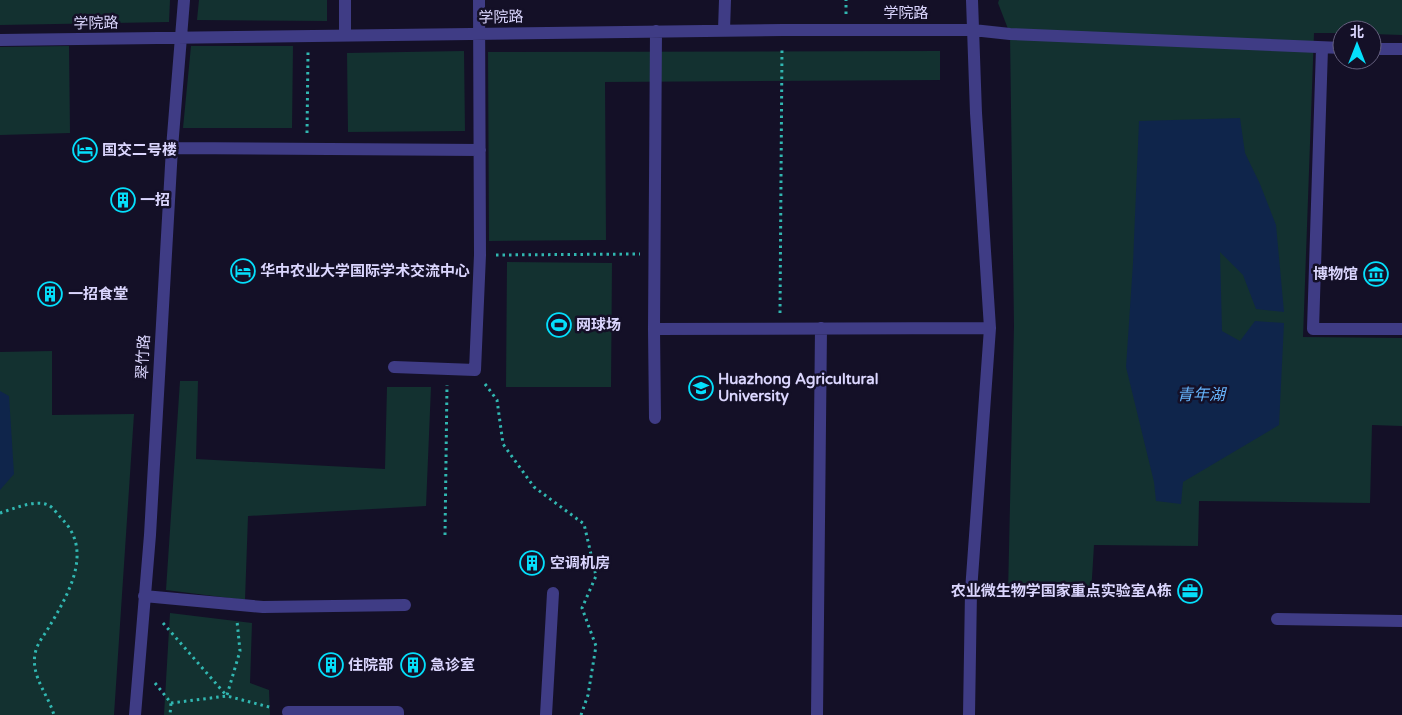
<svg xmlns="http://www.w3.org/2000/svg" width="1402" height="715" viewBox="0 0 1402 715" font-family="'Varela Round','Noto Sans SC',sans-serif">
  <rect width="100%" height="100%" fill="#141027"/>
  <!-- green -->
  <path fill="#133130" d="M0 0H170L169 22 0 25Z
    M199 0H327V21L197 20Z
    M999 0H1402V35L1372 34V30H1342V33H1314L1303 337 1402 338V426L1372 425 1370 503 1199 501 1198 546 1094 545 1091 594H1008L1014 326 1010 34 998 3Z
    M69 46 70 133 0 135V47Z
    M191 46H293L292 128H183Z
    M464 51 465 131 348 132 347 53Z
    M940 51V80L605 82 606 240 489 241 488 52Z
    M507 262 612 263 611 387H506Z
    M52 351V415L134 414 114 715H0V352Z
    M180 381H198L196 459 385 469 387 387H431L426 506 248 516 245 600 166 590Z
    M170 613 252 623 250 683 269 690 270 715H164Z"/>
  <!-- water -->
  <path fill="#0f254b" d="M1240 118 1245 153 1260 184 1276 225 1284 312 1256 309 1243 275 1220 252 1222 331 1240 341 1255 321 1284 323 1279 425 1183 482 1181 504 1156 501 1154 482 1126 367 1133 263 1139 121Z
    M0 391 9 396 14 474 0 490Z"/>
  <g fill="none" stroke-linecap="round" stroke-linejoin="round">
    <!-- path -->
    <path stroke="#31b7b1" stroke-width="3" stroke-dasharray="2.5 4" stroke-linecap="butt" d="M846 14V0
      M307 133 308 52
      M496 255 640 254
      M780 313 782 47
      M485 384 497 400 503 444 534 487 584 524 596 576 582 608 596 646 588 695 581 715
      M0 513C13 509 36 499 48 505 53 507 58 515 62 519 94 551 68 595 49 627 44 636 37 643 35 654 31 677 48 694 54 715
      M445 535 447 385
      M163 623 226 695
      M155 683 171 703 170 715
      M227 695 240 651 237 621
      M171 703 227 696 273 708"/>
    <!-- minor -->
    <path stroke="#3f3c85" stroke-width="12" d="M724 30 725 0
      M656 31 654 329 990 328
      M345 35V0
      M0 40 783 30H973L1010 34 1342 48
      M1322 48 1313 329H1402
      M1372 49H1402
      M172 148 480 150
      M654 329 655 418
      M394 367 475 370 480 255 479 0
      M144 596 263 607 405 605
      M1277 619 1402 621
      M288 712H398V715
      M135 715 150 535 172 148 184 0
      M546 715 553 593
      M817 715 821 328
      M969 715 971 591 990 328 976 113 972 0"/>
  </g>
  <!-- icons -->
  <defs>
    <g id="hotel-ring" transform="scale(1.25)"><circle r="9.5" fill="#141027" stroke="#05dffb" stroke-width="1.5"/><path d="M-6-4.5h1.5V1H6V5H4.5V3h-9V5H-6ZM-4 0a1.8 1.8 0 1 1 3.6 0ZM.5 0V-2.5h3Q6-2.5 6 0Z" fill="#05dffb"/></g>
    <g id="building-ring" transform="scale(1.25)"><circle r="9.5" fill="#141027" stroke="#05dffb" stroke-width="1.5"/><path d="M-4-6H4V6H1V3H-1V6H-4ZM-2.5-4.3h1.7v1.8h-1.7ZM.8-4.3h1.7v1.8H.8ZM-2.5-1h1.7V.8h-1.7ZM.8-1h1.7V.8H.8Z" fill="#05dffb"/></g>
    <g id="museum-ring" transform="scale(1.25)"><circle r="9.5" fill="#141027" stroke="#05dffb" stroke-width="1.5"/><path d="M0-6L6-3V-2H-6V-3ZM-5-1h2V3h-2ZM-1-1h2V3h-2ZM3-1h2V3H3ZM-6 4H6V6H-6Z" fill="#05dffb"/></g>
    <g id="stadium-ring" transform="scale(1.25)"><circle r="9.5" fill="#141027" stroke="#05dffb" stroke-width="1.5"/><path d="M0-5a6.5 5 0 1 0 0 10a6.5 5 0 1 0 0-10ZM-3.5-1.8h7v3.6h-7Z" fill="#05dffb"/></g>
    <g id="university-ring" transform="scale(1.25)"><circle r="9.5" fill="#141027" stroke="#05dffb" stroke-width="1.5"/><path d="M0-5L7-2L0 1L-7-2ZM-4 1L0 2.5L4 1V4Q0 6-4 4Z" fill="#05dffb"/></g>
    <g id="office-ring" transform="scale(1.25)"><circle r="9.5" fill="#141027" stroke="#05dffb" stroke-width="1.5"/><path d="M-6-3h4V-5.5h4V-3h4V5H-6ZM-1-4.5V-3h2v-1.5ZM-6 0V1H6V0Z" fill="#05dffb"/></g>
  </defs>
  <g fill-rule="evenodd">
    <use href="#hotel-ring" x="85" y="150"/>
    <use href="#building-ring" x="123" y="200"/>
    <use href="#hotel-ring" x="243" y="271"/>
    <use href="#museum-ring" x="1376" y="274"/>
    <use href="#building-ring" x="50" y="294"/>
    <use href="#stadium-ring" x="559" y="325"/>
    <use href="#university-ring" x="701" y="388"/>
    <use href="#building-ring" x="532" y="563"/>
    <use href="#office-ring" x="1190" y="591"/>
    <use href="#building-ring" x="331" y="665"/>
    <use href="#building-ring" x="413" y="665"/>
  </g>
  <g text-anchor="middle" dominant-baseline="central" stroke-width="5" stroke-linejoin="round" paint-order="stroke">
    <!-- street labels -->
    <g font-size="15" fill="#dbd6fe" stroke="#141027">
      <text x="906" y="13">学院路</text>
      <text transform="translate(501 17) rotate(-1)">学院路</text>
      <text transform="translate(96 23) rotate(-1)">学院路</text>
      <text transform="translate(143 357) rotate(-87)">翠竹路</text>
    </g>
    <!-- poi labels -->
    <g font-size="15" font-weight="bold" fill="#dbd6fe" stroke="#141027" text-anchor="start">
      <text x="102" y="150">国交二号楼</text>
      <text x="140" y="200">一招</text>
      <text x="260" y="271">华中农业大学国际学术交流中心</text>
      <text x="1358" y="274" text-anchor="end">博物馆</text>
      <text x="68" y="294">一招食堂</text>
      <text x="576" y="325">网球场</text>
      <text x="718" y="379">Huazhong Agricultural<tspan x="718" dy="17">University</tspan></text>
      <text x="550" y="563">空调机房</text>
      <text x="1172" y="591" text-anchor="end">农业微生物学国家重点实验室A栋</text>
      <text x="348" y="665">住院部</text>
      <text x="430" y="665">急诊室</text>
    </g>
    <!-- water labels -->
    <g font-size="16" font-style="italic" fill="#66b5fd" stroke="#141027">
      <text x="1201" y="395">青年湖</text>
    </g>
  </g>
  <!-- north arrow -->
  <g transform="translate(1357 45)"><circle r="24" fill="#141027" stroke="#645f7d"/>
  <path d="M0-4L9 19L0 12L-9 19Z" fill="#05dffb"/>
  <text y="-8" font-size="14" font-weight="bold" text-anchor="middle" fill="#dbd6fe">北</text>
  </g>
</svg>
